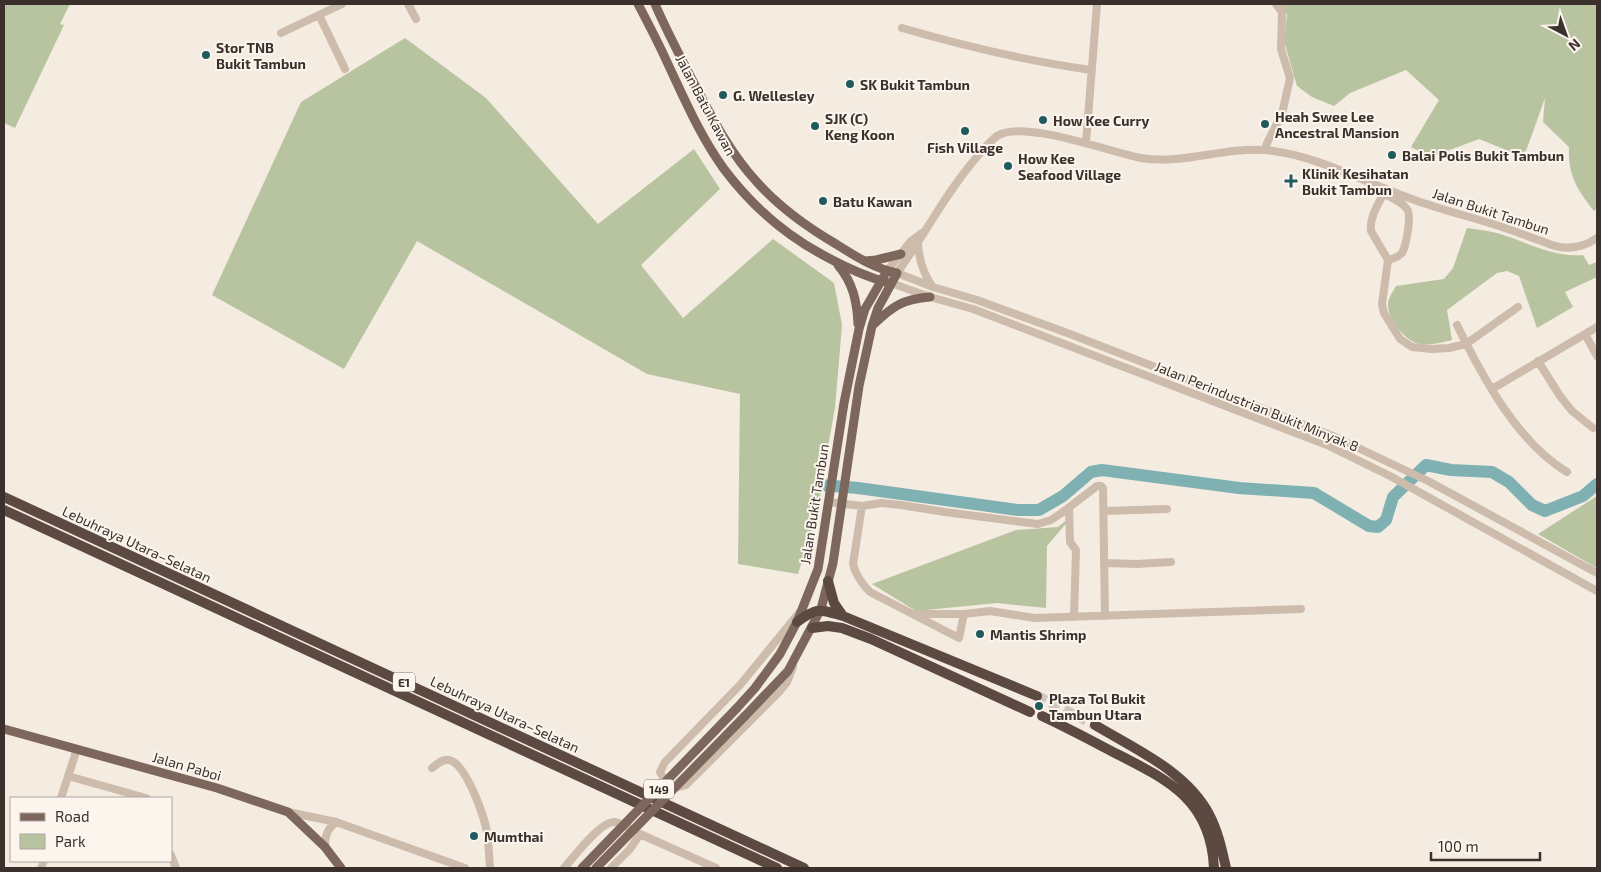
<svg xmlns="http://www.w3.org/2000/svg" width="1601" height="872" viewBox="0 0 1601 872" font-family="'Exo 2',sans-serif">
  <rect width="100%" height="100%" fill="#f4ebe1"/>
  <!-- green -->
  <path fill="#b8c4a0" d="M4 4H70L60 24 64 25 15 128 4 123Z
    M1281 4H1597V208L1594 211C1577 189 1568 176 1569 147L1543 122 1545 98 1526 151 1516 154 1479 139 1431 157 1411 147 1439 100 1406 70 1350 93 1334 106 1312 97 1297 86 1284 41 1287 15Z
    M405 38 486 98 598 224 694 149 720 189 641 265 683 318 773 239 834 283 842 325 835 408 821 485 820 502 798 574 738 564 740 394 647 374 417 241 344 369 212 295 301 102Z
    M1467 228C1477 229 1487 231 1497 233 1525 241 1553 258 1583 255L1589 265 1597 262V277L1565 292 1573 307 1537 328 1519 276 1507 271 1497 273 1447 310 1452 340C1442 342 1430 346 1420 344 1406 342 1387 319 1388 304 1388 298 1393 292 1396 286L1444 279 1453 268Z
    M1597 496V568L1538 534Z
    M1075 513 1047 546 1046 608 997 603 916 611 872 584 1016 530 1058 527Z"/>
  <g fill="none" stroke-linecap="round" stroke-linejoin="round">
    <!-- river -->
    <path stroke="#7fb0b2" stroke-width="12" d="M821 485 858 488 1018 510H1039L1063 496 1091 472 1102 470 1239 488 1314 493 1369 526 1378 527 1386 520 1393 497 1426 465 1451 470 1492 472 1509 482 1532 505 1545 511 1583 496 1597 484"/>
    <!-- highway-tunnel -->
    <path stroke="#cfc6bd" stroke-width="10" stroke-dasharray="10 5" stroke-linecap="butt" d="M1037 696 1095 725"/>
    <!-- minor -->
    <path stroke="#cdbbac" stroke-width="8" d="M408 4 416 19
      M319 15 345 69
      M902 28C964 46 1027 61 1091 70
      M281 33 342 4
      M1086 143 1097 4
      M1265 150 1267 143 1282 114 1290 78 1281 49 1282 12 1276 4
      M1386 189C1380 201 1369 217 1371 231L1388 260 1382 304 1384 313 1400 339 1412 347 1432 349 1449 348 1466 344 1518 307
      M1384 194C1391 197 1402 202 1407 209 1412 216 1406 246 1402 253 1398 257 1393 259 1388 260
      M1597 238C1584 247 1571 250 1555 246 1538 240 1520 233 1502 227 1472 217 1441 210 1412 199 1363 182 1317 155 1265 150 1223 147 1182 165 1141 158 1110 152 1023 119 997 136 989 142 982 151 976 158 945 194 924 236 897 273L933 287 977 300 1070 334 1333 436 1430 482 1597 573
      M918 244C919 260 923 273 932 286
      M887 271 911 241 922 233
      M891 283 930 297 973 309 1327 445 1392 477 1597 591
      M1457 325C1482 376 1517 442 1567 472
      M1585 334 1597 356
      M1538 361 1560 396 1572 411 1593 428
      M1492 389 1597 327
      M829 502 862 506 881 503 901 505 945 512 1038 524 1051 520 1063 512 1097 486H1101L1103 488 1105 616
      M862 506 853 564C856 576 862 584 870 592L959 638 964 614
      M1069 508 1070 542 1076 550 1074 617
      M1104 511 1167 509
      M1104 563 1137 564 1171 562
      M913 614H964L990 611 1035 618 1301 609
      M793 667 787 682 779 692 686 785 673 788 665 781 660 772 665 762 740 685 799 613
      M432 768C437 764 442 759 449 760 466 763 485 818 487 833 489 845 489 857 490 868
      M68 776 146 798
      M61 798 77 749
      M288 812 336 822 465 868
      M640 834 716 868
      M325 847C325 836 327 829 336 822
      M171 855 176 868
      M41 868 44 861
      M564 868C573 858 601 820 615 822 623 824 633 830 640 834L630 849 611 868"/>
    <!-- major -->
    <path stroke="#7d675c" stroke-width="9" d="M638 4C648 23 658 42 667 62 684 98 700 136 724 169 751 205 784 234 823 255 843 266 864 276 886 282
      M655 4C667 32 681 58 695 85 713 119 730 153 756 181 778 206 807 227 836 244 855 256 875 269 897 273L878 308 872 326 859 386 833 563 821 609 788 671 745 716
      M865 261 876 260 901 254
      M838 265C853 283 857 301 858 324
      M874 324C893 306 903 299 930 297
      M736 709 755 688 780 654 797 622 818 569 844 403 859 329 865 309 887 271
      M4 729 217 788 288 812 325 847 341 868"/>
    <!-- highway -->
    <path stroke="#5c4a42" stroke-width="10" d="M4 497 804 868
      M4 510 777 868
      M828 581 834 603 843 616
      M797 622C818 607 818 609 843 616L1037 696
      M812 628 828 626 842 628 871 639 1030 712
      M1042 716C1068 728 1092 741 1117 754 1170 781 1211 801 1214 868
      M1095 725C1135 749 1186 771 1209 814 1218 831 1222 850 1226 868"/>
    <!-- major-bridge -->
    <path stroke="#7d675c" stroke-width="9" d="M582 868 736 709
      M596 868 745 716"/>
  </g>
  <!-- markers -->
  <g fill="#1f5a5e" stroke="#fbf5ee" stroke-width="2">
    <circle cx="206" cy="55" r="5"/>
    <circle cx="850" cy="84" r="5"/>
    <circle cx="723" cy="95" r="5"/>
    <circle cx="1043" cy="120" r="5"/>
    <circle cx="1265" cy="124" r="5"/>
    <circle cx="815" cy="126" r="5"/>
    <circle cx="965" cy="131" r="5"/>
    <circle cx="1392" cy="155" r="5"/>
    <circle cx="1008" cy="166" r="5"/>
    <path d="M1288.5 173.5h5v5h5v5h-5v5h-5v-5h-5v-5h5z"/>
    <circle cx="823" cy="201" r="5"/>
    <circle cx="980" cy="634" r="5"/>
    <circle cx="1039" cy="706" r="5"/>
    <circle cx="474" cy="836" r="5"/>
  </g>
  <g text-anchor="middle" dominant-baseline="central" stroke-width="4" stroke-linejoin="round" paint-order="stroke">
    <!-- shield labels -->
    <g fill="#fbf5ee" stroke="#756b66" stroke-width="1">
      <rect x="393" y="672.5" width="22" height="19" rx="4"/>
      <rect x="644" y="779.5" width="30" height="19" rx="4"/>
    </g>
    <g font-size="12" font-weight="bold" fill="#3b302b">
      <text x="404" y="682">E1</text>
      <text x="659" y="789">149</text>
    </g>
    <!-- poi labels -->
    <g font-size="14" font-weight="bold" fill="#3b302b" stroke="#fbf5ee" text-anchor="start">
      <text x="216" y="47">Stor TNB<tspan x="216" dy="16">Bukit Tambun</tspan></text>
      <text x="860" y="84">SK Bukit Tambun</text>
      <text x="733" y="95">G. Wellesley</text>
      <text x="1275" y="116">Heah Swee Lee<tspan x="1275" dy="16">Ancestral Mansion</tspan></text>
      <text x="825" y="118">SJK (C)<tspan x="825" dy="16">Keng Koon</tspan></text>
      <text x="1053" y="120">How Kee Curry</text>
      <text x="965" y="147" text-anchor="middle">Fish Village</text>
      <text x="1402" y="155">Balai Polis Bukit Tambun</text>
      <text x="1018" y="158">How Kee<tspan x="1018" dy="16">Seafood Village</tspan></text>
      <text x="1302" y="173">Klinik Kesihatan<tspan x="1302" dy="16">Bukit Tambun</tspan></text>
      <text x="833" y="201">Batu Kawan</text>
      <text x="990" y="634">Mantis Shrimp</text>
      <text x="1049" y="698">Plaza Tol Bukit<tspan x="1049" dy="16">Tambun Utara</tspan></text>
      <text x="484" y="836">Mumthai</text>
    </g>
    <!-- street labels -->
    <g font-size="14" fill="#3b302b" stroke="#fbf5ee">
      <text transform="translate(706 105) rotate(62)">Jalan Batu Kawan</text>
      <text transform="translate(1491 211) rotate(18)">Jalan Bukit Tambun</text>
      <text transform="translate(1257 406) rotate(22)">Jalan Perindustrian Bukit Minyak 8</text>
      <text transform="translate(814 504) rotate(-81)">Jalan Bukit Tambun</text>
      <text transform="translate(137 544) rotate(25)">Lebuhraya Utara–Selatan</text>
      <text transform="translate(505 714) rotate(25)">Lebuhraya Utara–Selatan</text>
      <text transform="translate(187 766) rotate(16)">Jalan Paboi</text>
    </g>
  </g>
  <!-- border -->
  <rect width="1601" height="872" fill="none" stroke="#3b302b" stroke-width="10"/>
  <!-- legend -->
  <rect x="10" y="797" width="162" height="65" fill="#fbf5ee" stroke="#aea6a0"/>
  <rect x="20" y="813" width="25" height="8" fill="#7d675c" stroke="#aea6a0"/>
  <text x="55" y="822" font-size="15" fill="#3b302b">Road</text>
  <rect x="20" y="834" width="25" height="15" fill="#b8c4a0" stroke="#aea6a0"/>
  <text x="55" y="847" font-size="15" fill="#3b302b">Park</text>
  <!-- north arrow -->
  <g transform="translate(1566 35) rotate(139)" stroke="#fbf5ee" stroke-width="4" paint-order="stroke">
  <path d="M0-4L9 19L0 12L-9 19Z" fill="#3b302b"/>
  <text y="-8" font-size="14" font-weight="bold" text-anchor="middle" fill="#3b302b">N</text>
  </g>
  <!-- scale -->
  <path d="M1431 852v8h109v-8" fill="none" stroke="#3b302b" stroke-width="2.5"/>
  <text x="1438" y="852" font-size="15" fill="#3b302b" stroke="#fbf5ee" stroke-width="4" paint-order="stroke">100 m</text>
</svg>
